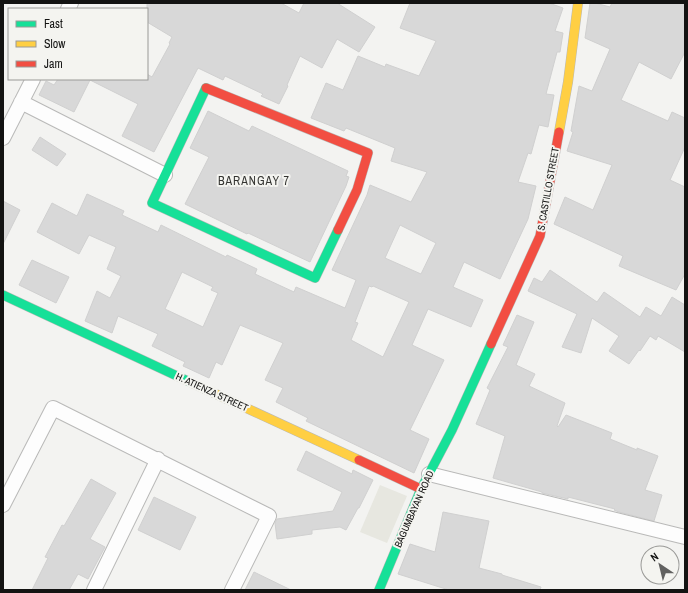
<svg xmlns="http://www.w3.org/2000/svg" width="688" height="593" viewBox="0 0 688 593" font-family="'Archivo Narrow',sans-serif">
  <rect width="100%" height="100%" fill="#f3f3f1"/>
  <!-- built -->
  <path fill="#e7e7e0" d="M380 485 407 496 387 543 360 532Z"/>
  <!-- building -->
  <path fill="#d8d8d8" stroke="#d0d0d0" fill-rule="evenodd" d="M147 3H281L299 13 304 3H337L375 27 359 52 337 39 322 68 300 56 287 85 288 86 279 104 261 96 263 94 225 76 223 80 198 68 154 152 122 136 138 104 90 80 74 112 39 95 46 81 54 85 58 79H147V74L152 77 170 44 169 43 172 37 147 22Z
    M410 3H549L563 8 555 31 563 33 560 52H557L546 94 554 95 548 127 539 125 531 154 528 153 518 182 536 186 528 219 500 279 464 262 453 287 483 300 471 327 428 309 412 345 444 360 410 430 429 439 414 473 306 421 308 418 276 402 283 388 265 380 283 343 240 325 222 365 216 362 209 378 183 366 185 362 152 346 158 334 118 316 112 333 85 321 97 291 110 298 121 276 107 269 116 247 89 235 79 254 37 232 52 203 77 216 87 194 124 211 122 215 158 232 161 225 226 257 227 255 257 269 255 274 294 292 296 287 345 308 356 280 332 270 367 195 370 185 411 202 427 172 391 161 395 148 346 128 344 131 311 118 326 83 343 90 358 56 385 67 386 64 419 76 436 41 400 28ZM400 225 436 243 421 274 385 258ZM182 272 213 287 211 290 218 293 203 327 165 309ZM369 286 372 287 373 286 409 302 383 357 351 340 358 323 355 322Z
    M590 3H595L610 7 612 3H685V52L671 79 639 62 621 100 668 121 672 112 685 118V147L670 180 685 187V274L676 290 619 266 623 256 554 224 565 197 593 210 612 165 567 151 573 132 571 131 579 86 592 91 610 49 585 38Z
    M208 111 249 131 252 126 348 171 346 176 349 177 346 186 310 262 248 233 247 234 185 204 209 157 190 148Z
    M40 137 66 154 57 166 32 150Z
    M3 201 20 210 3 244Z
    M32 260 69 277 56 303 19 285Z
    M550 270 597 302 604 292 640 317 646 307 661 316 672 297 685 305V352L658 336 656 340 650 336 640 351 639 350 629 364 609 351 619 336 592 318 581 353 562 347 577 314 528 291 534 278 542 282Z
    M517 315 534 322 516 365 535 374 529 386 565 403 557 426 558 427 566 415 612 433 610 439 637 450V448L658 456 645 490 662 495 654 521 619 512 614 510 615 509 568 497V499L542 493V492L493 478 505 436 476 424 490 390 487 388 508 347 503 345Z
    M306 451 352 474 353 470 373 480 359 508H358L346 530 340 527 312 530V534L277 539 275 523 277 519 333 511 342 492 297 470Z
    M91 479 116 493 90 539 105 547 88 579 78 574 69 590H32L48 558 45 557 62 525 64 526Z
    M154 497 196 517 180 550 138 530Z
    M443 512 489 521 479 568 502 574V575L541 587 540 590H449L398 574 410 544 435 552Z
    M254 572 291 590H245Z"/>
  <g fill="none" stroke-linecap="round" stroke-linejoin="round">
    <!-- street casing -->
    <g stroke="#b9b9b8" stroke-width="16">
      <path id="street" d="M68 9 71 3
        M21 102 165 175
        M3 138 33 79
        M429 474 685 537
        M3 505 53 408 269 516 232 590
        M94 590 158 459"/>
    </g>
    <!-- fast casing -->
    <g stroke="#b9b9b8" stroke-width="10">
      <path id="fast" d="M206 88 152 203 315 278 338 230
        M3 295 192 383
        M379 590 421 489 452 430 491 344"/>
    </g>
    <!-- slow casing -->
    <g stroke="#b9b9b8" stroke-width="10">
      <path id="slow" d="M559 132 568 82 578 3
        M192 383 359 460"/>
    </g>
    <!-- jam casing -->
    <g stroke="#b9b9b8" stroke-width="10">
      <path id="jam" d="M206 88 368 153 357 190 338 230
        M491 344 540 236 559 132
        M359 460 421 489"/>
    </g>
    <!-- street -->
    <use href="#street" stroke="#fdfdfd" stroke-width="14"/>
    <!-- fast -->
    <use href="#fast" stroke="#16e098" stroke-width="9"/>
    <!-- slow -->
    <use href="#slow" stroke="#ffcf43" stroke-width="9"/>
    <!-- jam -->
    <use href="#jam" stroke="#f24e42" stroke-width="9"/>
  </g>
  <g text-anchor="middle" dominant-baseline="central" stroke-width="4" stroke-linejoin="round" paint-order="stroke">
    <!-- street labels -->
    <g font-size="10" fill="#131312" stroke="#f4f4f0">
      <text transform="translate(548 189) rotate(-80)">S. CASTILLO STREET</text>
      <text transform="translate(212 392) rotate(25)">H. ATIENZA STREET</text>
      <text transform="translate(414 509) rotate(-66)">BAGUMBAYAN ROAD</text>
    </g>
    <!-- quarter labels -->
    <g font-size="12" letter-spacing="1" fill="#343431" stroke="#f4f4f0">
      <text x="254" y="181">BARANGAY 7</text>
    </g>
  </g>
  <!-- border -->
  <rect width="688" height="593" fill="none" stroke="#131312" stroke-width="8"/>
  <!-- legend -->
  <rect x="8" y="8" width="140" height="72" fill="#f4f4f0" stroke="#9a9a97"/>
  <rect x="16" y="21" width="20" height="6" fill="#16e098" stroke="#9a9a97"/>
  <text x="44" y="28" font-size="12" fill="#131312">Fast</text>
  <rect x="16" y="41" width="20" height="6" fill="#ffcf43" stroke="#9a9a97"/>
  <text x="44" y="48" font-size="12" fill="#131312">Slow</text>
  <rect x="16" y="61" width="20" height="6" fill="#f24e42" stroke="#9a9a97"/>
  <text x="44" y="68" font-size="12" fill="#131312">Jam</text>
  <!-- north arrow -->
  <g transform="translate(660 565) rotate(325)"><circle r="19" fill="#f4f4f0" stroke="#9a9a97"/>
  <path d="M0-3L7 15L0 10L-7 15Z" fill="#616160"/>
  <text y="-6" font-size="11" font-weight="bold" text-anchor="middle" fill="#131312">N</text>
  </g>
</svg>
